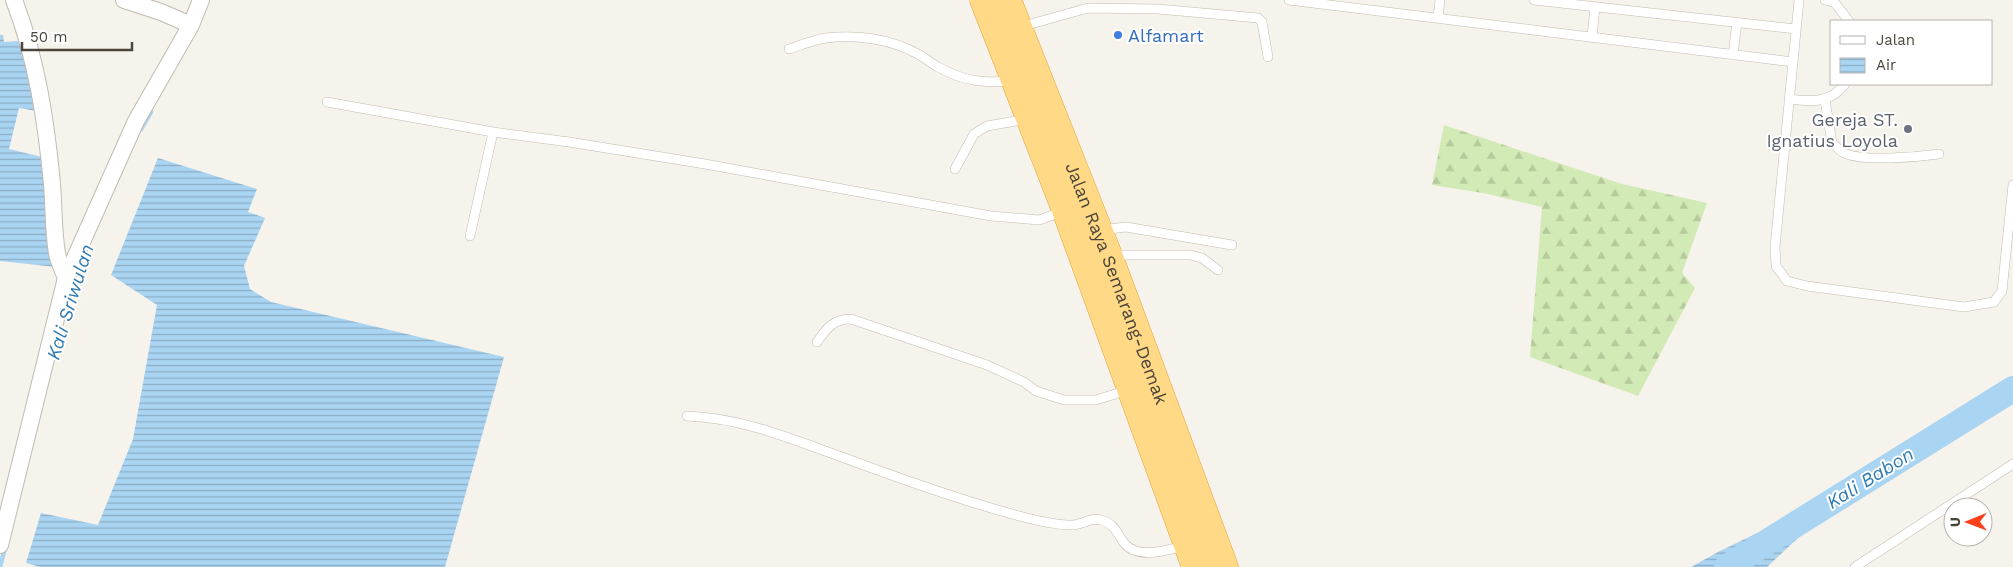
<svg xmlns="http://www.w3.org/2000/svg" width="2013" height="567" viewBox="0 0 2013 567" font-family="'Work Sans',sans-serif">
  <defs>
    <pattern id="forest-firs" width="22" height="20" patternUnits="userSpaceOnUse" patternTransform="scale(1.25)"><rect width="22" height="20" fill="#d2eab5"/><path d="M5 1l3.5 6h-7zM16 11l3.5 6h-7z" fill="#b6ca9c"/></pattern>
    <pattern id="water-rules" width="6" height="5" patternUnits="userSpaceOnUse" patternTransform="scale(1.25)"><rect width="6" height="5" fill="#a9d4f2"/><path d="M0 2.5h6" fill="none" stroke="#8caec5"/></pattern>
  </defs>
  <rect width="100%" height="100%" fill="#f6f3ec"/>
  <!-- forest -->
  <path fill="url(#forest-firs)" d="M1444 125 1622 184 1707 203 1682 273 1695 288 1638 396 1530 357 1542 207 1483 193 1432 185Z"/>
  <!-- water -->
  <path fill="url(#water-rules)" d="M0 35H3L4 42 21 41 37 111 19 108 9 149 42 157 56 267 0 261Z
    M158 158 257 189 248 212 265 218 244 266 250 289 271 302 504 357 445 567H40L26 563 41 513 98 525 133 439 157 305 111 275Z
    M1786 519 1798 538 1767 567H1691L1718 552Z"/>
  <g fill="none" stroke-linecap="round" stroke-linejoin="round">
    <!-- stream -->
    <path stroke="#a9d4f2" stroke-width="4.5" d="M141 129 151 112
      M0 567 5 548"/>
    <!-- river -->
    <path stroke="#a9d4f2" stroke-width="26" d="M1727 567 2013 389"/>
    <!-- service casing -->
    <g stroke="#c2bbae" stroke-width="10">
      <path id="service" d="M1289 0 1793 62
        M1534 0 1796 29
        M1799 0 1775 247 1776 266 1787 281 1807 286 1964 307 1994 302 2002 291 2013 185
        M1825 0 1834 2 1849 21
        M1438 18 1440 0
        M1020 27 1088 8 1158 9 1258 18 1262 22 1268 57
        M1592 37 1595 7
        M789 49C801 45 813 40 826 38 855 34 890 39 916 53 924 57 931 63 938 67 965 82 983 83 1013 81
        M1733 55 1737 22
        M1790 99C1812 102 1831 103 1845 84
        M1825 100 1832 143C1836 146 1840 151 1844 153 1864 162 1917 157 1939 154
        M327 102 493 132
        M955 169 974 134 987 126 1027 119
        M1101 230 1126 227 1232 245
        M470 236 493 132 569 142 705 164 991 216 1039 220 1064 211
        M1111 255H1190L1202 258 1218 270
        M817 342C827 328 833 319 851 319L987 365 1024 382 1036 391 1064 400H1096L1128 390
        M687 416C744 418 797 441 850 460 904 480 957 499 1012 514 1030 519 1053 525 1072 525 1082 525 1090 517 1101 520 1114 523 1117 533 1124 543 1138 560 1167 550 1185 546
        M1855 567 2013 464"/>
    </g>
    <!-- minor casing -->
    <g stroke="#c2bbae" stroke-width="18">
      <path id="minor" d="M14 0C37 60 46 121 52 184 54 207 53 230 57 253 58 261 63 270 66 278
        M124 0 161 12 191 25
        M0 545 66 278 136 121 191 25 201 0"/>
    </g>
    <!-- trunk casing -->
    <g stroke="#e0a43c" stroke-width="29">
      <g id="trunk">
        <path d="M984 0 1066 210 1196 567"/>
        <path id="s1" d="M1007 0 1108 255 1224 567"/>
      </g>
    </g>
    <!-- service -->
    <use href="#service" stroke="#fff" stroke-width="9"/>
    <!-- minor -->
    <use href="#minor" stroke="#fff" stroke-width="16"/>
    <!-- trunk -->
    <use href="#trunk" stroke="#ffd985" stroke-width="28"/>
  </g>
  <!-- markers -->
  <circle fill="#3f7fe0" stroke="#fff" stroke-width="2" cx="1118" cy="35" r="5"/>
  <circle fill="#6b7280" stroke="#fff" stroke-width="2" cx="1908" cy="129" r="5"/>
  <g text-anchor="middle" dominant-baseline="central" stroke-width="4" stroke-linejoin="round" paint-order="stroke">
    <!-- shop labels -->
    <g font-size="18" fill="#366cbe" stroke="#fff" text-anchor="start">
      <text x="1128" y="35">Alfamart</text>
    </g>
    <!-- worship labels -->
    <g font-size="18" fill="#5b616d" stroke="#fff" text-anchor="end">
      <text x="1898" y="119">Gereja ST.<tspan x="1898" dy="21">Ignatius Loyola</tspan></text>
    </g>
    <!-- street labels -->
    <g font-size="18" fill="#4b4439" stroke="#fff">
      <text stroke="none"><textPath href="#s1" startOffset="304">Jalan Raya Semarang-Demak</textPath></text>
    </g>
    <!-- water labels -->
    <g font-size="19" font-style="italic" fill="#2e7ab2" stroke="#fff">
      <text transform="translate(70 302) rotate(-73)">Kali Sriwulan</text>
      <text transform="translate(1870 478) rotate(-32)">Kali Babon</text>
    </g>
  </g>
  <!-- legend -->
  <rect x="1830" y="20" width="162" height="65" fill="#ffffff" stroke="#b7b4b0"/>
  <rect x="1840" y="36" width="25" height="8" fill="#ffffff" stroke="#b7b4b0"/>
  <text x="1876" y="45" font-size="15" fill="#4b4439">Jalan</text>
  <rect x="1840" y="58" width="25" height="15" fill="url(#water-rules)" stroke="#b7b4b0"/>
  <text x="1876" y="70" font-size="15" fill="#4b4439">Air</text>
  <!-- north arrow -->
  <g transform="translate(1968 522) rotate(269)"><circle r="24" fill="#ffffff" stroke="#b7b4b0"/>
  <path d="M0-4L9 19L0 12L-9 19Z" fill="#fc3f1d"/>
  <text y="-8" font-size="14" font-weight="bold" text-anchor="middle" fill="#4b4439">U</text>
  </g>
  <!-- scale -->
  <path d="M22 42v8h110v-8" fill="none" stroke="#4b4439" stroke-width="2.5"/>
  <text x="30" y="42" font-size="15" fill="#4b4439" stroke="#ffffff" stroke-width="4" paint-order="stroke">50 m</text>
</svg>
